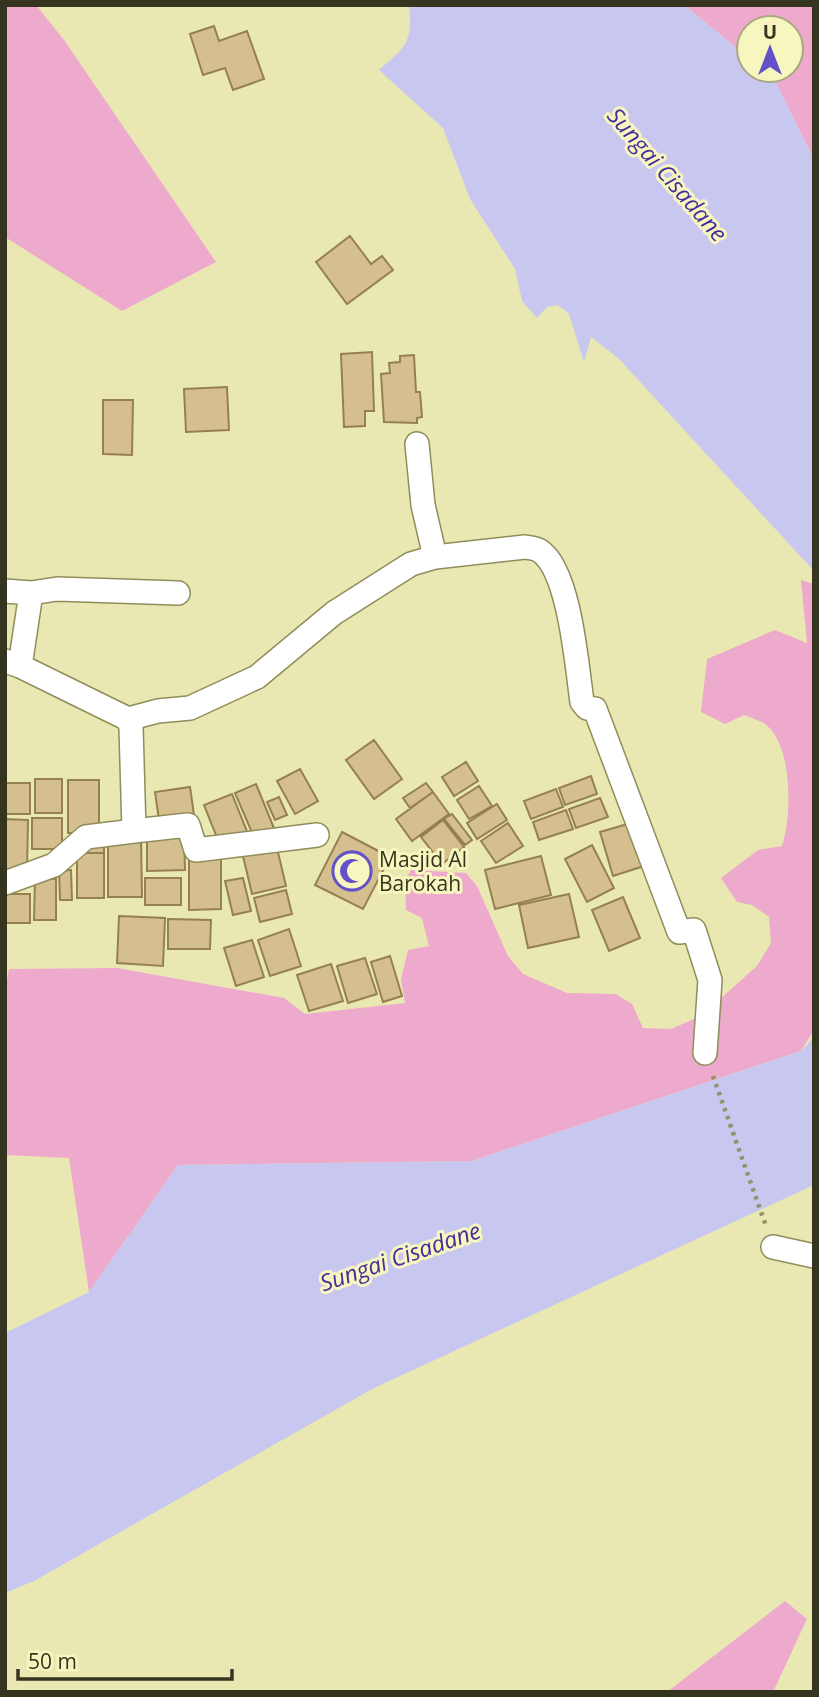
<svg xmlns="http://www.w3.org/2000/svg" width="819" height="1697" viewBox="0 0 819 1697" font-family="'Open Sans',sans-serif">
  <rect width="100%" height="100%" fill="#eae8b2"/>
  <!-- green -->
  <path fill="#edaacd" d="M5 5H36L64 40 216 262 122 311 5 237Z
    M684 5H814V160L774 79 764 70H791V28H749V58Z
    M801 580 814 584V1030L801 1051 472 1161 178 1165 89 1292 69 1158 5 1155V991L9 969 117 968 284 998 305 1014 405 1003 401 979 408 950 429 946 422 918 406 910 405 881 411 870 466 873 477 886 508 956 523 974 567 993 616 994 632 1004 643 1028 671 1029 701 1016 757 966 771 943 769 917 752 905 737 902 721 878 758 850 782 846C792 817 793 744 765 724 759 720 751 718 744 715L725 724 701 712 707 659 775 630 807 643Z
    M785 1601 807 1619 773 1692H667Z"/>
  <!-- water -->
  <path fill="#c8c7f0" d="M409 5H684L749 58V70H764L774 78 814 160V571L618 358 591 337 584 362 569 314 558 305 547 307 537 318 522 301 515 269 470 199 443 128 379 70C406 47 413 42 409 5Z
    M814 1037V1185L374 1388 34 1581 5 1593V1333L89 1292 178 1165 472 1161 801 1051Z"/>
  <!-- building -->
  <path fill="#d6bf8e" stroke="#958050" stroke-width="2" d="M214 26 219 41 247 31 264 79 233 90 225 68 203 75 190 34Z
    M350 236 371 264 382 256 393 270 347 304 316 262Z
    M372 352 374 411H365V426L344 427 341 354Z
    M414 355 416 392H420L422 417 417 418V423L384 422 381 374 390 373 389 363 400 362V356Z
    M227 387 229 430 186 432 184 389Z
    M103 400H133L132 455 103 454Z
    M374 740 402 779 374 799 346 760Z
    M466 762 478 781 454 796 442 777Z
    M300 769 318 801 295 814 277 781Z
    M591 776 597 794 565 805 559 788Z
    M35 779H62V813H35Z
    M68 780H99V833H68Z
    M5 783H30V814H5Z
    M426 783 433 792 410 808 403 798Z
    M256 784 276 833 256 842 235 793Z
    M479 786 492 806 469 819 457 800Z
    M190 787 195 822 160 827 155 792Z
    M556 789 563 807 531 819 524 801Z
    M433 792 449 814 412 841 396 819Z
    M232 794 248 834 220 845 204 805Z
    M279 797 287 815 275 820 267 802Z
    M600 798 608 817 576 828 569 809Z
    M497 804 507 820 477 839 467 823Z
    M566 810 573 829 539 840 533 822Z
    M452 814 472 840 465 845 444 819Z
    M32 818H62V849H32Z
    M5 819 28 820 27 870H5Z
    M443 820 464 847 442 864 421 837Z
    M508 823 523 846 496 863 481 841Z
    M631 823 644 866 613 876 600 832Z
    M342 832 390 857 363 909 315 885Z
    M184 835 185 870 147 871V836Z
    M141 837 142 897H108V838Z
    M77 844H104V853H77Z
    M592 845 614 888 587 902 565 859Z
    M277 848 286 886 252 894 243 856Z
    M77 853H104V898H77Z
    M189 853H221V909L189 910Z
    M541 856 551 895 495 909 485 870Z
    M71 870 72 900H60L59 871Z
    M35 878 56 879V920H34Z
    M145 878H181V905H145Z
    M243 878 251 911 233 915 225 881Z
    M286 890 292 914 260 922 254 898Z
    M5 894H30V923H5Z
    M569 894 579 937 528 948 519 905Z
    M623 897 640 938 609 951 592 910Z
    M119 916 165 918 163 966 117 963Z
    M168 919 211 920 210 949H168Z
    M289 929 301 966 270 976 258 940Z
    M252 940 264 977 236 986 224 948Z
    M390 956 402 996 383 1002 371 962Z
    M365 958 377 994 348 1003 337 966Z
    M331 964 343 1001 309 1011 297 975Z"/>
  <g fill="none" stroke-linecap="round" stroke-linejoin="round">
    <!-- street casing -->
    <g stroke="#8f8d5a" stroke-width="26">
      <path id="street" d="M417 444 423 505 435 557
        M5 591 31 593 57 589 178 593
        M5 661 20 666 31 593
        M128 719 158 711 190 708 257 677 334 613 411 564 435 557 525 547C530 548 536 548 540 551 570 571 577 668 582 702L587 708 595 709 679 932 694 930 710 980 705 1053
        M134 831 188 825 196 850 317 835
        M5 883 54 865 86 837 134 831 131 727 128 719 20 666
        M773 1247 814 1256"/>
    </g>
    <!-- path -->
    <path stroke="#93926b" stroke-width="4.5" stroke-dasharray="3.5 5" stroke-linecap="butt" d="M713 1076 766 1226"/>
    <!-- street -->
    <use href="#street" stroke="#fff" stroke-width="23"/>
  </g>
  <!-- icons -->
  <defs>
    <g id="mosque-ring" transform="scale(2.0125)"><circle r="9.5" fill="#f8f6bf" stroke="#6450c9" stroke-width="1.5"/><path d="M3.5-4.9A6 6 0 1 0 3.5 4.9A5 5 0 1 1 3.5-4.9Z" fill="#6450c9"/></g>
  </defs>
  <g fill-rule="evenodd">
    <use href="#mosque-ring" x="352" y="871"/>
  </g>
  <g text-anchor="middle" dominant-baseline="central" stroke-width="6" stroke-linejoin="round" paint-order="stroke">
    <!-- poi labels -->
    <g font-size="21" fill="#35341f" stroke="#f8f6bf" text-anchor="start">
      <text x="379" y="859">Masjid Al<tspan x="379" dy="24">Barokah</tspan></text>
    </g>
    <!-- water labels -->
    <g font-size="23" font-style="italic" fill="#462d9d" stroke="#f8f6bf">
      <text transform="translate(668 174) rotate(49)">Sungai Cisadane</text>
      <text transform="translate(400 1256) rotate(-19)">Sungai Cisadane</text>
    </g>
  </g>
  <!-- border -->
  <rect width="819" height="1697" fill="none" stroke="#35341f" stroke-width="14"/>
  <!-- north arrow -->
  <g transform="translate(770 49)"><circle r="33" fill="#f8f6bf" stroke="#aaa87f" stroke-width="2"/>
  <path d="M0-5L12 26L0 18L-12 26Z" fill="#6450c9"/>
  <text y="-10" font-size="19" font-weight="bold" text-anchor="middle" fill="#35341f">U</text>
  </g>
  <!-- scale -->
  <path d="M18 1669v10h214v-10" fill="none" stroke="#35341f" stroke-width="3.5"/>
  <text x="28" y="1669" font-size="21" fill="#35341f" stroke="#f8f6bf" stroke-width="5" paint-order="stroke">50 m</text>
</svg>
